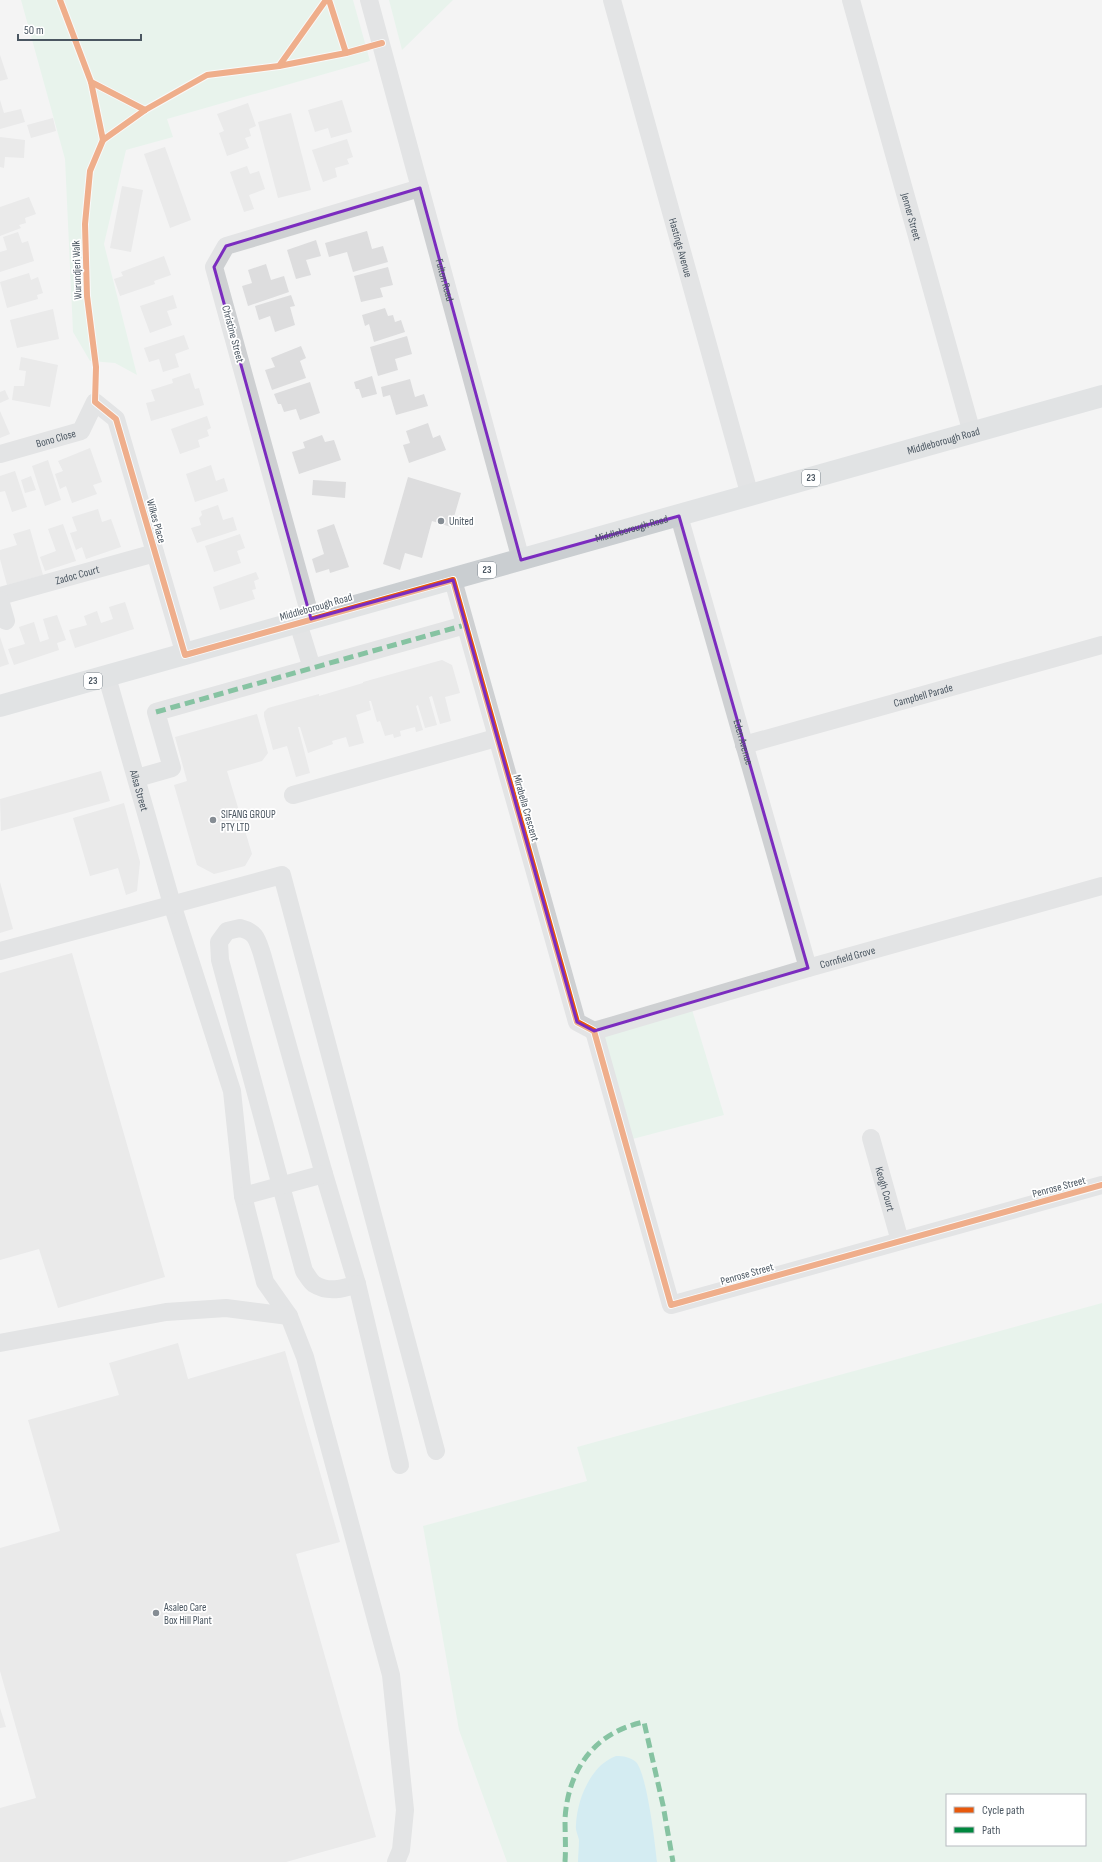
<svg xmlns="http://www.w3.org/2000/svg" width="1102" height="1862" font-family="'Sofia Sans Condensed',sans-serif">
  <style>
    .green { fill: #d9f2e3; fill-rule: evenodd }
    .water { fill: #aee2f0 }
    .building { fill: #ddddde }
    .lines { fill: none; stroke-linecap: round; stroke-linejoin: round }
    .minor { stroke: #ced0d2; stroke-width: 18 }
    .major { stroke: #caced1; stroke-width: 22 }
    .quiet { stroke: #00873e; stroke-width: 5; stroke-dasharray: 10 5; stroke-linecap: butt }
    .cycleway-casing { stroke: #fff; stroke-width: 8 }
    .cycleway { stroke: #e8590c; stroke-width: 6 }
    .marked { fill: none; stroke: #7b2cbf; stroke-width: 3; stroke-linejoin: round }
    .poi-dot { fill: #868d94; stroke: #fff; stroke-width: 1.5 }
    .labels { text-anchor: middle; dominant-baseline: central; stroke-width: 3.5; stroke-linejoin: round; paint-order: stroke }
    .shield { fill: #fff; stroke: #808990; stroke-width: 1 }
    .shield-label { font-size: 10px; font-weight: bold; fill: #4a5661 }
    .street-label { font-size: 11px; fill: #4a5661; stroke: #fff }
    .poi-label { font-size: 11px; fill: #4a5661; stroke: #fff; text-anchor: start }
  </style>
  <rect width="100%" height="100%" fill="#f4f4f4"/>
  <g class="green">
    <polygon points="21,0 353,0 370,61 167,119 173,137 126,150 104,244 137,375 115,363 90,361 73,332 65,159"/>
    <polygon points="389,0 453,0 402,50"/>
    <polygon points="690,1003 724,1115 625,1141 594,1031"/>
    <path d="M1102,1303V1862H507L459,1730L423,1526L587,1481L577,1447ZM947,1795H1085V1845H947Z"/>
  </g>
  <path class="water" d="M616,1756C624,1756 630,1757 636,1762C647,1774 655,1843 657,1862H578C578,1855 579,1847 579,1840C578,1835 575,1830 576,1825C577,1799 591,1765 616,1756Z"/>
  <g class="building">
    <polygon points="0,55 8,79 0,81"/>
    <polygon points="0,100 4,113 21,109 25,122 0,129"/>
    <polygon points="342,100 352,132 331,138 328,128 315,132 308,110"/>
    <polygon points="248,103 256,126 249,129 251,136 245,138 249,148 227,156 219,133 224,131 217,114"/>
    <polygon points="291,113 311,190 278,198 258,122"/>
    <polygon points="53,118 56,131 31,138 27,125"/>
    <polygon points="0,137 25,140 24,158 5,157 4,168 0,167"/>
    <polygon points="347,139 353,157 347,159 349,164 335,168 337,177 323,182 312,150"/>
    <polygon points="165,147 191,220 170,228 144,154"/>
    <polygon points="247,166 250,174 259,171 265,189 249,195 254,209 244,212 230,172"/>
    <polygon points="122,186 143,190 131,252 110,248"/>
    <polygon points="29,197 36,214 25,218 26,223 19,225 21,228 0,236 0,207"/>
    <polygon points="367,231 372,249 383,246 388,262 353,272 347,252 329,257 325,243"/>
    <polygon points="18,232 22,243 28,241 34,261 0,272 0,252 7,250 3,237"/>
    <polygon points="316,240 321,256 306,260 311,275 296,279 287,250"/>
    <polygon points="164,256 171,275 154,281 155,284 120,296 114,279 123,276 121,272"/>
    <polygon points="266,264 271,280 284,276 289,292 248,306 242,286 252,283 248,270"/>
    <polygon points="388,267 393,285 380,288 383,297 361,302 354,276"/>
    <polygon points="29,273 31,280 38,277 43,293 37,295 38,299 7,308 0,282"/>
    <polygon points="173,295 177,308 167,311 172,325 150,333 140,306"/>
    <polygon points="291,295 295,306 290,307 295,325 275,332 270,316 259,320 255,306"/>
    <polygon points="385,308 388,316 393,315 395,322 401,320 405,332 374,342 369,324 365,326 362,315"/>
    <polygon points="53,309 59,339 17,348 10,320"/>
    <polygon points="184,335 189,349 175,354 179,367 163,372 159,359 149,362 144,348"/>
    <polygon points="407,336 412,354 395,359 398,370 378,376 370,347"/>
    <polygon points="301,346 306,358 300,361 306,378 272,390 265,370 275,367 271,358"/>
    <polygon points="21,357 58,365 50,407 12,400 14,386 24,386 26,371 19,370"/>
    <polygon points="190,373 195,389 199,388 204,405 151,421 146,403 155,401 151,390 173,383 172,379"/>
    <polygon points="372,376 377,394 362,398 359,389 356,389 354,382"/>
    <polygon points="410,379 415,397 424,394 428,406 396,415 390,395 383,397 381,387"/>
    <polygon points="310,382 320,413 300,420 296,409 284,412 281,404 278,404 274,394"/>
    <polygon points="5,390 9,399 0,403 0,392"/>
    <polygon points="0,411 10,434 0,438"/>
    <polygon points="207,416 211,428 207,430 209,436 198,440 200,447 180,454 171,429"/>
    <polygon points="428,423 433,438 440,435 446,450 409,463 403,445 410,443 406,431"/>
    <polygon points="322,435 325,442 334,440 341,460 299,474 292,452 305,448 303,442"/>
    <polygon points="90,448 102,482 93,485 97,494 72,503 66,486 60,489 55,474 63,471 58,461"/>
    <polygon points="48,460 61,500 45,506 32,466"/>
    <polygon points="211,465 216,481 224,478 228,491 195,502 186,474"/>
    <polygon points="15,471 27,507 12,512 5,491 0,492 0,476"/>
    <polygon points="31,476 36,490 25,493 21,480"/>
    <polygon points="408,477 461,493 451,527 432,521 422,558 405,553 400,570 383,564"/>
    <polygon points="313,480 346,482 345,498 312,495"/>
    <polygon points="218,505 223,520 233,517 237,530 197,543 191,528 201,525 199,518 202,515 201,511"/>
    <polygon points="98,509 102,522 111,519 121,547 86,559 82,547 76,550 70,533 77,531 72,517"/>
    <polygon points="63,524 76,561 45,571 40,557 56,551 48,529"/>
    <polygon points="334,524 349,567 330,573 329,569 316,573 312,559 324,554 317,530"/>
    <polygon points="30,529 43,575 7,585 0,559 0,550 17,545 13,534"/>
    <polygon points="240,534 245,548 237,551 241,563 214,572 205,546"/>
    <polygon points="256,572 259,579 254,581 256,589 252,590 255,599 220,610 213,587"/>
    <polygon points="125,602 134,629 75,648 69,630 87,625 84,616 97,611 101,623 113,619 109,607"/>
    <polygon points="57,615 66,640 57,643 59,650 14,665 8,649 25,644 19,627 34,622 40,642 49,639 43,619"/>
    <polygon points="0,637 9,664 0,667"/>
    <polygon points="442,660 452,665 460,693 445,697 451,721 440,724 432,696 429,697 437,725 425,728 418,705 416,706 423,730 416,732 415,727 400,731 401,736 394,738 393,734 385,736 380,721 377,722 371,701 369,701 371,710 356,715 364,743 349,747 346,737 332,741 333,744 308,753 300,727 298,727 310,773 296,777 287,746 273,750 264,716 264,712 268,708 319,694 319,696 363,683 363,682"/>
    <polygon points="257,714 268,753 262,761 227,771 252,854 245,866 214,874 197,865 174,785 187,781 175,737"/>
    <polygon points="101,771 110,801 1,831 0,799"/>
    <polygon points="124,803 140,862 137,891 126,895 118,868 90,876 73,818"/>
    <polygon points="0,882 13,929 0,933"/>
    <polygon points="72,953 165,1277 58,1308 39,1249 0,1260 0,973"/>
    <polygon points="178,1343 188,1379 285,1351 340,1542 296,1554 376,1837 286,1862 0,1862 0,1808 36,1798 0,1671 0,1548 60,1531 28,1420 119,1395 109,1363"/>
    <polygon points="0,1708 6,1727 0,1728"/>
  </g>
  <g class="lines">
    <g class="minor">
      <path id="s1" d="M369,0L521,560"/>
      <path id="s2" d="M612,0L750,496"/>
      <path id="s3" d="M851,0L972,433"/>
      <path id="s4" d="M0,454L81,431L95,402L116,419L185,655"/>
      <path id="s5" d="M679,516L808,968"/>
      <polyline points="453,580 577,1022 594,1031"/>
      <path id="s6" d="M0,596L155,553"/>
      <polyline points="0,600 6,621"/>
      <polyline points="311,619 214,267 226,246 420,188"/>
      <polyline points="298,623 312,668"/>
      <path id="s7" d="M107,677L172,904L232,1091L243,1196L265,1282L289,1316L305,1357L391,1675L405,1810L401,1850L396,1862"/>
      <path id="s8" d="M744,745L1102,645"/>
      <polyline points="137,778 172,768 156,712 465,625"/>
      <polyline points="293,795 496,738"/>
      <path d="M240,928C256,932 257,939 262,954L324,1174L357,1284C343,1289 328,1293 314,1284C310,1281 307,1275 304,1271L220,960L219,942L227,931Z"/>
      <polyline points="0,951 282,875 436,1451"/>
      <polyline points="594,1031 671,1305 1102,1185"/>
      <path id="s9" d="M594,1031L808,968L1102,886"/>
      <path id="s10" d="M871,1138L900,1241"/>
      <polyline points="243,1196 324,1174"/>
      <polyline points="357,1284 400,1465"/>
      <polyline points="0,1343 166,1312 226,1308 289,1316"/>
    </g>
    <path class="major" id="s11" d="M0,706L1102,396"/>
    <g class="quiet">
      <polyline points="156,712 465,625"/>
      <path d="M565,1862C566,1848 565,1833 565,1819C568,1769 595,1732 644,1722L663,1805L673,1862"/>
    </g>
    <defs>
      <g id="cycleway">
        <polyline points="60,0 91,82 103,140 90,171 85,224 87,296 96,367 95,402 116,419 185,655 453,580 577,1022 594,1031 671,1305 1102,1185"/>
        <polyline points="329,0 346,53"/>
        <polyline points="279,66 346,53 382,43"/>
        <polyline points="91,82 145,110"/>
        <polyline points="103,140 145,110 207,75 279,66 326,0"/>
      </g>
    </defs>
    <use href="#cycleway" class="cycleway-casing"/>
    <use href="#cycleway" class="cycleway"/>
  </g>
  <path d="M0 0H1102V1862H0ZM420,188L521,560L679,516L808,968L594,1031L577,1022L453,580L311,619L214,267L226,246Z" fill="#f4f4f4" fill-opacity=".55" fill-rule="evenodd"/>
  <path class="marked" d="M420,188L521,560L679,516L808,968L594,1031L577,1022L453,580L311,619L214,267L226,246Z"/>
  <g class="poi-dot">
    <circle cx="441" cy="521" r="4"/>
    <circle cx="213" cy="820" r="4"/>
    <circle cx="156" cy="1613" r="4"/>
  </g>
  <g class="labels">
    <g class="shield">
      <rect x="802" y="470" width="18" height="16" rx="3"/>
      <rect x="478" y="562" width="18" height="16" rx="3"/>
      <rect x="84" y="673" width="18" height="16" rx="3"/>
    </g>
    <g class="shield-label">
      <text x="811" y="478">23</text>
      <text x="487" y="570">23</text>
      <text x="93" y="681">23</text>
    </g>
    <g class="street-label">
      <text stroke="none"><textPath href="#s3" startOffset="225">Jenner Street</textPath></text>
      <text stroke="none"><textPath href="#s2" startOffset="257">Hastings Avenue</textPath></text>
      <text transform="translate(77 270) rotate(-92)">Wurundjeri Walk</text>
      <text stroke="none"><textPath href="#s1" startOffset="290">Fulton Road</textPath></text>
      <text transform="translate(233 334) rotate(75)">Christine Street</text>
      <text stroke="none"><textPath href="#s4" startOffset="58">Bono Close</textPath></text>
      <text stroke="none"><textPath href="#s11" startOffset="980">Middleborough Road</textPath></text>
      <text transform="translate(156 521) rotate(74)">Wilkes Place</text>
      <text stroke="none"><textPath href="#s11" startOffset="656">Middleborough Road</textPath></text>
      <text stroke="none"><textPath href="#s6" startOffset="80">Zadoc Court</textPath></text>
      <text transform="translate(316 607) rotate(-16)">Middleborough Road</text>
      <text stroke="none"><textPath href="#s8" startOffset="186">Campbell Parade</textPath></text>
      <text stroke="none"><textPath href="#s5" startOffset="235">Eden Avenue</textPath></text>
      <text stroke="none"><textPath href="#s7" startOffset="118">Ailsa Street</textPath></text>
      <text transform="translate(526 808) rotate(74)">Mirabella Crescent</text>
      <text stroke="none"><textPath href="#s9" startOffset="264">Cornfield Grove</textPath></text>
      <text transform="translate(1059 1187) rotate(-15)">Penrose Street</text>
      <text stroke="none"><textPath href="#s10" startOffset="53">Keogh Court</textPath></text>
      <text transform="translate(747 1274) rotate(-16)">Penrose Street</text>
    </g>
    <g class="poi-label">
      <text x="449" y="521">United</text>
      <text x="221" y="814">SIFANG GROUP<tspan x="221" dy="13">PTY LTD</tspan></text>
      <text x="164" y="1607">Asaleo Care<tspan x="164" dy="13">Box Hill Plant</tspan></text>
    </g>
  </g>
  <rect x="946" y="1794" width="140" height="52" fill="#ffffff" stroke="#b7bbc0"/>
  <rect x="954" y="1807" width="20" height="6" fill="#e8590c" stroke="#b7bbc0"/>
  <text x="982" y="1814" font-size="12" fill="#4a5661">Cycle path</text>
  <rect x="954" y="1827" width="20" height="6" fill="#00873e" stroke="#b7bbc0"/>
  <text x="982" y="1834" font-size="12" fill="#4a5661">Path</text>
  <path d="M18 34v6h123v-6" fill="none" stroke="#4a5661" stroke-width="2"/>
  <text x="24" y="34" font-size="12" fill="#4a5661" stroke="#ffffff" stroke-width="3" paint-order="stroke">50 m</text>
</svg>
